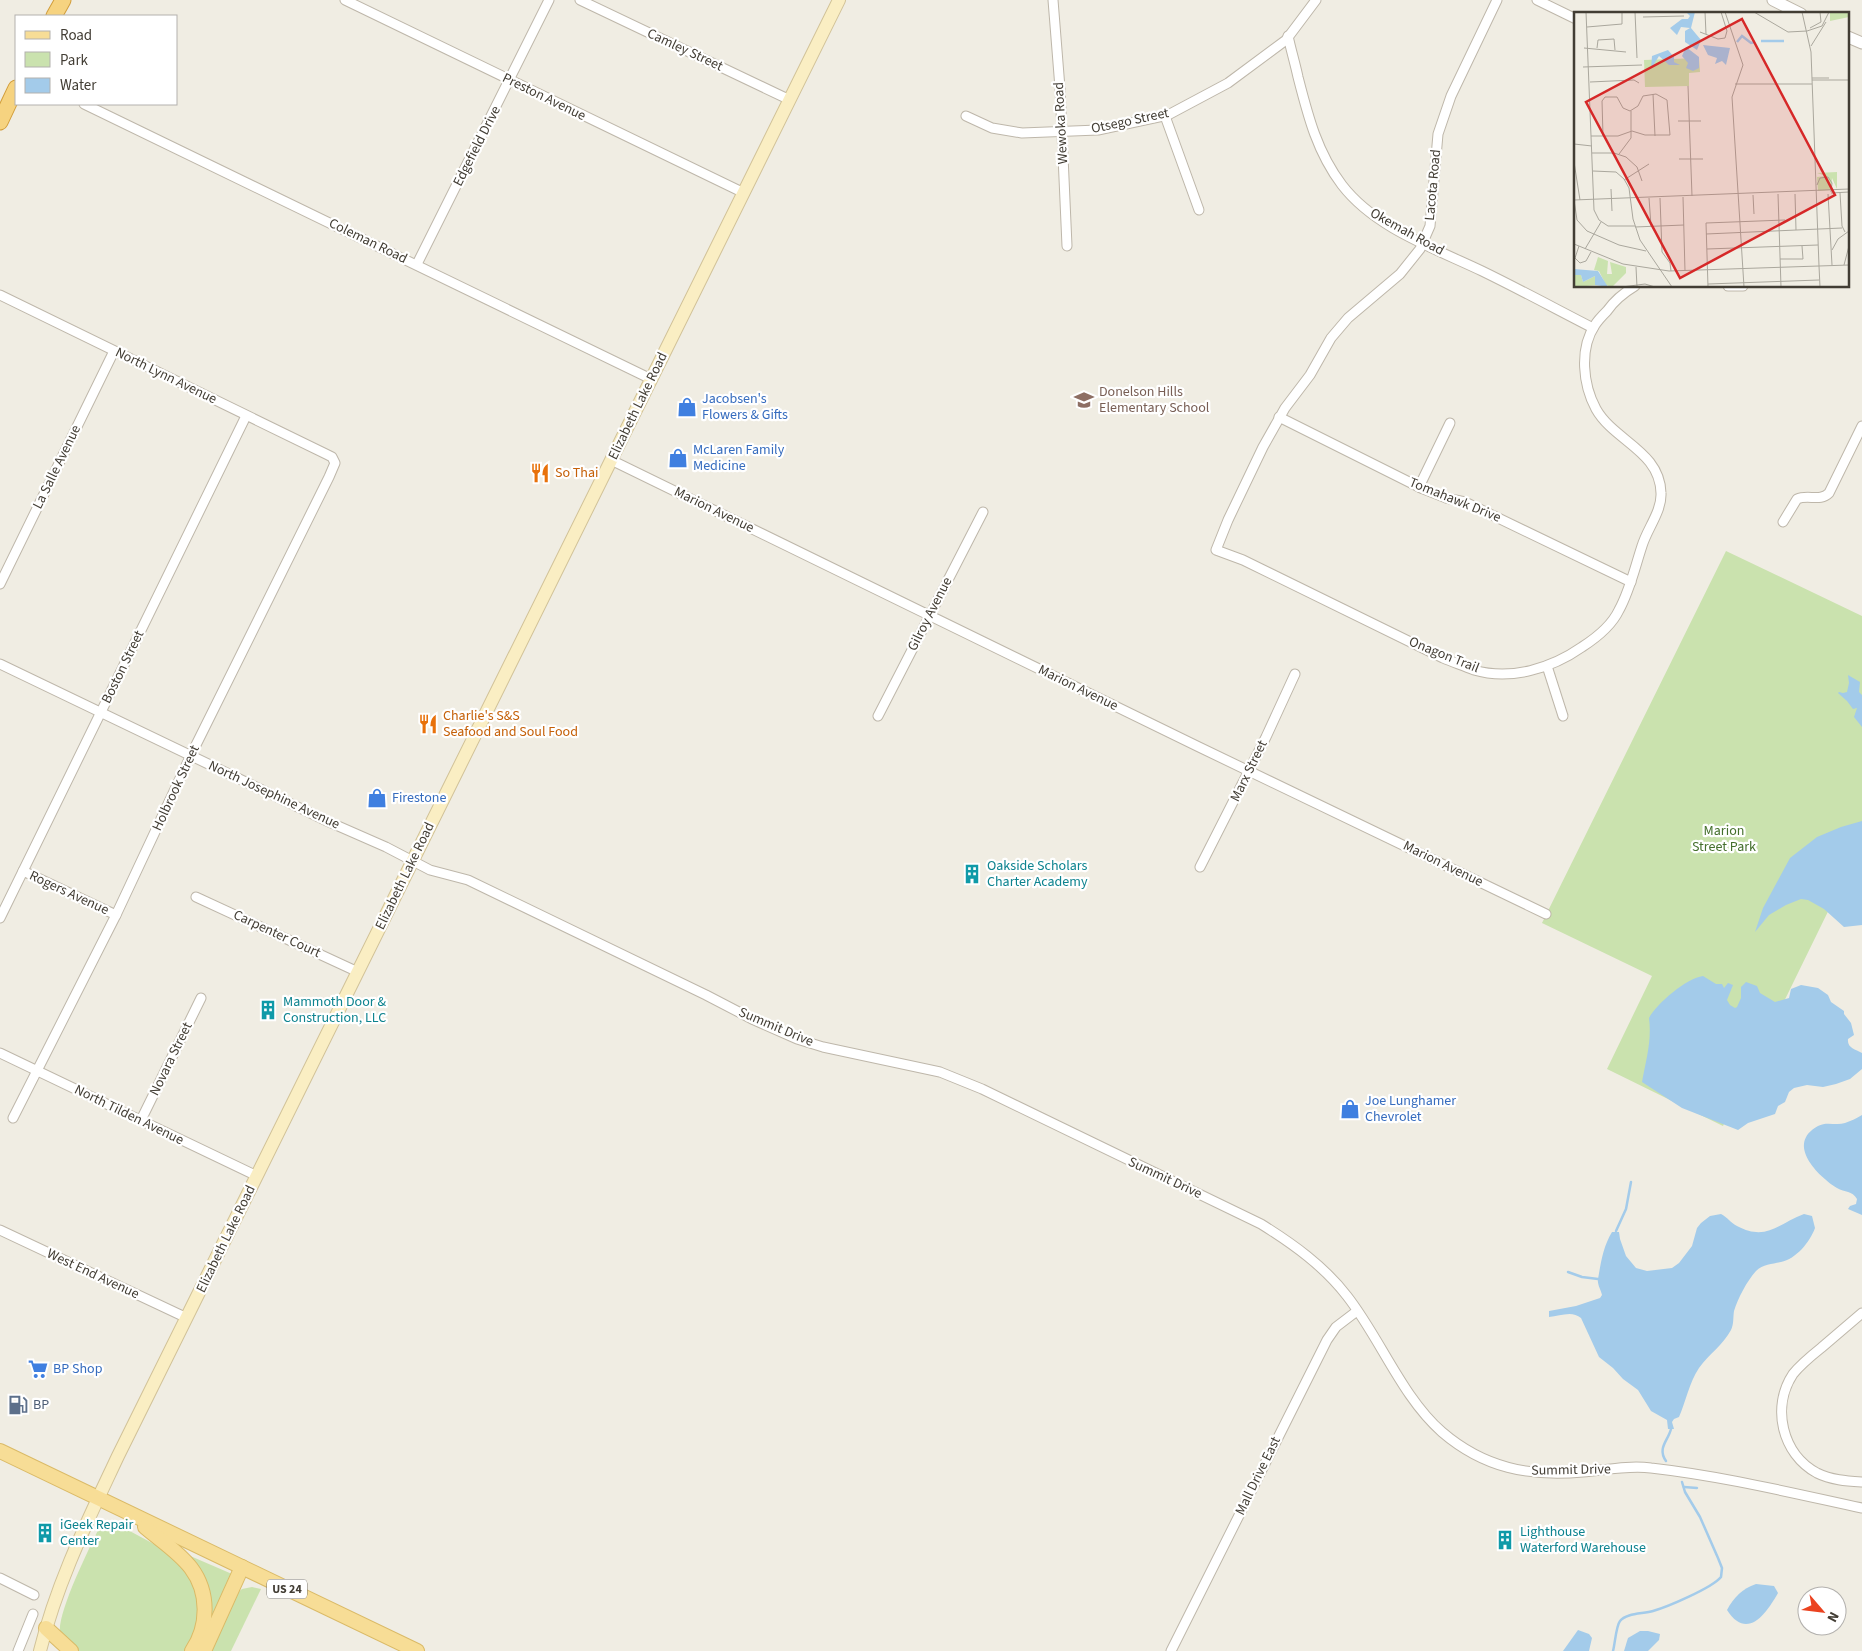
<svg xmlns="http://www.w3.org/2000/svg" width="1862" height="1651" font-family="'Source Sans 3',sans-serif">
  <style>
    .green { fill: #cae2ae }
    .water { fill: #a3cbea }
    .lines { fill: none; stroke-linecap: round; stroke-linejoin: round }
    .stream { stroke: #a3cbea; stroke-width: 2.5 }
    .minor-casing { stroke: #beb7aa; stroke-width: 11 }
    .tertiary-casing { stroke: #beb7aa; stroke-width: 13 }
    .secondary-casing { stroke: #d1c298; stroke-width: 14 }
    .primary-casing { stroke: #daba67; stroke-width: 16 }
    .trunk-casing { stroke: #d29e3c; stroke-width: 17 }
    .minor { stroke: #fff; stroke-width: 9 }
    .tertiary { stroke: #fff; stroke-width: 11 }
    .secondary { stroke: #faeec3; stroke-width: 12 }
    .primary { stroke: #f7dd96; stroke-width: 14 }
    .trunk { stroke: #f6d380; stroke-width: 15 }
    .labels { text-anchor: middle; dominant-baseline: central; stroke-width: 4.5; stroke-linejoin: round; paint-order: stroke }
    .shield { fill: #fff; stroke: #7b7771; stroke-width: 1 }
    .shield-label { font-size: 12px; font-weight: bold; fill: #423d34 }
    .street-label { font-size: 14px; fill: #423d34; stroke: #fff }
    .education-label { font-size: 14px; fill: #785e54; stroke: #fff; text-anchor: start }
    .shop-label { font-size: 14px; fill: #366cbe; stroke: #fff; text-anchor: start }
    .food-label { font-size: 14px; fill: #c56008; stroke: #fff; text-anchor: start }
    .park-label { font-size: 14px; fill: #446f2c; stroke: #fff }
    .culture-label { font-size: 14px; fill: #0d838f; stroke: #fff; text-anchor: start }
    .service-label { font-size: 14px; fill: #4e5e75; stroke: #fff; text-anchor: start }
    .inset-river { fill: none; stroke: #a3cbea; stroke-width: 2.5 }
    .inset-road { fill: none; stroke: #aaa79d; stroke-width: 1 }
    .view { fill: #d62828; fill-opacity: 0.15; stroke: #d62828; stroke-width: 2.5 }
    .inset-edge { fill: none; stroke: #423d34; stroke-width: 2.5 }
  </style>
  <rect width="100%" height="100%" fill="#f0ede3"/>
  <g class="green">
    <polygon points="1726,551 1862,616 1862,842 1723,1126 1607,1069 1652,976 1542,923"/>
    <path d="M104,1521L112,1524L113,1522L178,1557L198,1588L200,1621L186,1651H78L60,1633C57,1613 89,1549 99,1528L101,1529Z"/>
    <polygon points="188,1555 232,1574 205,1635"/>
    <polygon points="252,1587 261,1589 231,1651 208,1651 236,1594 242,1589"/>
  </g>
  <g class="water">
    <polygon points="1848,675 1860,682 1859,692 1862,695 1862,727 1854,717 1857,708 1853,709 1847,701 1838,693 1839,692 1843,693 1847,692 1849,683"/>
    <polygon points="1862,821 1862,925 1844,927 1824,909 1808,900 1801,899 1786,905 1769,915 1755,932 1763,908 1790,858 1817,837 1841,827"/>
    <path d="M1703,976L1716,984H1722L1724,988L1728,983L1733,985L1727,1000L1730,1005L1735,1008L1737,1007L1741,998V987L1746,982L1757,986L1760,993L1775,1002L1789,998L1791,989L1801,985L1818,988L1828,995L1831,1002L1844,1011V1014L1851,1023L1854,1035L1848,1039C1847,1048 1855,1049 1862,1053V1069L1850,1079L1836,1084L1823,1087L1807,1085L1794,1088L1789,1092L1785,1102L1778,1106L1775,1114L1748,1123L1738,1130L1682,1108L1642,1082C1646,1060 1652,1040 1649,1018C1657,1003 1687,978 1703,976Z"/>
    <path d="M1862,1115V1215L1848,1209L1850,1206L1856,1204L1857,1199C1852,1190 1845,1193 1837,1188C1818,1176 1785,1144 1818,1126C1827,1121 1836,1126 1845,1123C1851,1121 1857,1118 1862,1115Z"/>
    <path d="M1721,1214C1727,1217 1731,1223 1737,1226C1767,1242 1779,1223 1804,1214L1812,1216L1815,1228C1810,1242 1796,1259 1781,1262C1773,1264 1763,1264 1756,1271C1747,1281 1738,1298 1734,1311C1733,1317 1734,1324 1731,1330C1723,1345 1709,1354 1699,1368C1689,1383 1686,1401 1679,1417L1674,1419L1672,1422L1674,1429H1668L1667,1420L1651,1411L1638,1390L1623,1379L1613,1368L1599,1357L1581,1318C1572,1310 1560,1316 1549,1317V1311L1576,1306L1600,1298L1602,1295C1601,1290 1597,1284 1598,1279C1601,1262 1603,1247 1612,1232H1619L1620,1239L1626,1256L1636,1268L1647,1271L1672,1268L1679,1263L1692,1246L1697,1228L1701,1223L1710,1216Z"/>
    <path d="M1756,1584L1774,1586L1778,1593C1766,1614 1747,1641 1727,1610C1734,1597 1742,1589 1756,1584Z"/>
    <polygon points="1578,1630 1589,1634 1592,1638 1589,1651 1563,1651"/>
    <polygon points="1640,1631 1648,1631 1660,1634 1659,1640 1648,1651 1624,1651 1628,1638"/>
  </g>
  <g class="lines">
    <g class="stream">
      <polyline points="1616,1231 1626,1209 1631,1182"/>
      <polyline points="1568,1272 1582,1277 1598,1279"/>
      <path d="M1666,1461C1657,1448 1668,1441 1671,1429"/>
      <polyline points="1684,1487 1697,1488"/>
      <path d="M1613,1651C1615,1644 1616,1626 1620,1621C1626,1613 1643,1614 1653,1611C1667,1607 1712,1588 1721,1577L1722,1568L1718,1558L1700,1517L1685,1492L1682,1482"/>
    </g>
    <defs>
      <g id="minor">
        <polyline points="345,0 744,193"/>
        <polyline points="580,0 790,100"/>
        <polyline points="1053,0 1060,88 1067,246"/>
        <path d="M1497,0L1451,96L1438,134L1430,226L1420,249L1400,274L1348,318L1331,338L1310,375L1285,408L1263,447L1228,520L1216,550L1243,560L1443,658C1453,662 1464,666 1474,670C1511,681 1552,668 1582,647C1596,638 1612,625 1619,610C1630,590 1635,567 1642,546C1647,529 1662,511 1661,493C1660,451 1614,441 1596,409C1583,385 1579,349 1595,325C1598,320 1603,315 1607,311C1614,301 1625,292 1635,286"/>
        <polyline points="1537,0 1576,19"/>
        <path d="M1288,36C1291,50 1295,63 1298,77C1308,116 1317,152 1342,185C1375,228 1434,248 1482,271C1519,289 1556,309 1593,328"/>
        <polyline points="84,104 651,379"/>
        <polyline points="966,116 992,128 1022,133 1098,130 1168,115 1228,83 1286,40 1316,0"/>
        <polyline points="1165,116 1199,210"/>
        <polyline points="417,264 549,0"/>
        <polyline points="1728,286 1743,286"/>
        <polyline points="0,295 326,454 332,457 335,463 329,477 191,755 116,915 13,1118"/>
        <polyline points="1279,417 1423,489 1446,498 1465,502 1631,582"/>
        <polyline points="611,460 1199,747 1546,914"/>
        <polyline points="1419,487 1450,423"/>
        <path d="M1783,522L1797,499C1808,494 1820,502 1829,493L1862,426"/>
        <polyline points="0,584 114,351"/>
        <path d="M0,664L329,822L386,847L430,870L468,880L706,995L754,1020L797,1039L823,1047L940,1072L982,1089L1261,1224C1293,1244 1324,1266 1347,1296C1380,1338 1402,1397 1442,1432C1484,1468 1529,1477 1583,1472C1605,1470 1629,1465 1651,1468C1722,1476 1792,1493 1862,1508"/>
        <polyline points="1547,666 1563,716"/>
        <polyline points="878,716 983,512"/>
        <polyline points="1200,867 1266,737 1295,674"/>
        <polyline points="23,871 116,915"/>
        <polyline points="196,897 358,972"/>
        <polyline points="0,918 246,416"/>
        <polyline points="0,1053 257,1176"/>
        <polyline points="141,1120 201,998"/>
        <polyline points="0,1230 187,1318"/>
        <path d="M1862,1313C1848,1325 1835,1336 1821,1348C1811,1356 1801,1364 1793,1374C1771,1407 1782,1454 1817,1473C1831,1480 1847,1481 1862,1482"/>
        <polyline points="0,1578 34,1595"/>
        <polyline points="18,1651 33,1614"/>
        <polyline points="1171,1651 1327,1340 1336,1327 1357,1311"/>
      </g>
      <g id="tertiary">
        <polyline points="1773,0 1801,14"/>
        <polyline points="1848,37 1862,43"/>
      </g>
      <path id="secondary" d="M40,1651C57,1582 88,1520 118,1456L839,0"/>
      <g id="primary">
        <polyline points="0,1451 417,1651"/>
        <path d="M145,1527C160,1540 179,1552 191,1568C209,1592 209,1626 192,1651"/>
        <polyline points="46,1628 71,1651"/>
        <polyline points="204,1651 242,1567"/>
      </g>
      <g id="trunk">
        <polyline points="54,16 63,0"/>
        <polyline points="0,122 16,88"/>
      </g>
    </defs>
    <use href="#minor" class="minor-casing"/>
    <use href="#tertiary" class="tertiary-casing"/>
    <use href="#secondary" class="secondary-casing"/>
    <use href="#primary" class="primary-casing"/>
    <use href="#trunk" class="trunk-casing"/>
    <use href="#minor" class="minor"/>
    <use href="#tertiary" class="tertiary"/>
    <use href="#secondary" class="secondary"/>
    <use href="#primary" class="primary"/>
    <use href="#trunk" class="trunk"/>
  </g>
  <defs>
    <symbol id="school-bare" viewBox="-9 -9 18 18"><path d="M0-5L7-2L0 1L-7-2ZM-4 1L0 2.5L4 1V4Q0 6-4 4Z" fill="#8d6e63" stroke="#fff" stroke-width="2.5" paint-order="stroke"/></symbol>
    <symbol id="shop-bare" viewBox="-9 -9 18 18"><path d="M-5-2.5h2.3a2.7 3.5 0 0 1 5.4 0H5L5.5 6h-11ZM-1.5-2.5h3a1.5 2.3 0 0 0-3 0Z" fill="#3f7fe0" stroke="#fff" stroke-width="2.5" paint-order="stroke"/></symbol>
    <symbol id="restaurant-bare" viewBox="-9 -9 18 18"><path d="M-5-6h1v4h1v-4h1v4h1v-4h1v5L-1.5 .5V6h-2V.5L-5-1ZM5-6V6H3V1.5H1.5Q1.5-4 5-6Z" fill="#e8710a" stroke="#fff" stroke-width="2.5" paint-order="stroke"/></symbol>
    <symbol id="building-bare" viewBox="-9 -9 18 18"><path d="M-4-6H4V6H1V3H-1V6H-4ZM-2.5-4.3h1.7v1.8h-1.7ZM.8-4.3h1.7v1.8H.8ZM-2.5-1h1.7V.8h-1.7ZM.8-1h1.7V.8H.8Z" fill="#0f9aa8" stroke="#fff" stroke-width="2.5" paint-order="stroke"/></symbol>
    <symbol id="supermarket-bare" viewBox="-9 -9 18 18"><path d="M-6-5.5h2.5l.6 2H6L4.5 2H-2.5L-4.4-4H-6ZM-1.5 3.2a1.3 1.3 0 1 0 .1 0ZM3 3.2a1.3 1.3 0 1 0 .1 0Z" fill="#3f7fe0" stroke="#fff" stroke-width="2.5" paint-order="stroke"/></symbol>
    <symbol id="fuel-bare" viewBox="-9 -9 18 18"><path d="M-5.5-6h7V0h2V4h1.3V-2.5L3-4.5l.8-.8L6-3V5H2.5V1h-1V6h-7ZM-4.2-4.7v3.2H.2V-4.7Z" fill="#5c6f8a" stroke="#fff" stroke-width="2.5" paint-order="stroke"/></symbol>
  </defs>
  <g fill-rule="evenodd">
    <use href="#school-bare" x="1070" y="386" width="28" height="28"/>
    <use href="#shop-bare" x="673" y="393" width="28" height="28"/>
    <use href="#shop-bare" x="664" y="444" width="28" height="28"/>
    <use href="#restaurant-bare" x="526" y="459" width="28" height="28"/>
    <use href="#restaurant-bare" x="414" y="710" width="28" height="28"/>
    <use href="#shop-bare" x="363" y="784" width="28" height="28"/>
    <use href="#building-bare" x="958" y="860" width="28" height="28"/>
    <use href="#building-bare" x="254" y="996" width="28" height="28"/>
    <use href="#shop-bare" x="1336" y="1095" width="28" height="28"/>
    <use href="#supermarket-bare" x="24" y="1355" width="28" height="28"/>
    <use href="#fuel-bare" x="4" y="1391" width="28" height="28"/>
    <use href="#building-bare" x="31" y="1519" width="28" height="28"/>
    <use href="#building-bare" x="1491" y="1526" width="28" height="28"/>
  </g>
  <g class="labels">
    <rect class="shield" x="267" y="1579.5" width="40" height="19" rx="4"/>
    <g class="shield-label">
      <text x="287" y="1589">US 24</text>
    </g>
    <g class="street-label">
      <text transform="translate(685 50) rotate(25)">Camley Street</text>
      <text transform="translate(544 97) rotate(26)">Preston Avenue</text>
      <text transform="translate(1130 121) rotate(-12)">Otsego Street</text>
      <text transform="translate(1061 123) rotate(-93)">Wewoka Road</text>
      <text transform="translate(477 146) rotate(-63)">Edgefield Drive</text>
      <text transform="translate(1433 185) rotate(-85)">Lacota Road</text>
      <text transform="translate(1407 232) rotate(29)">Okemah Road</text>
      <text transform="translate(368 241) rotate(26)">Coleman Road</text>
      <text transform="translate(166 376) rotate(26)">North Lynn Avenue</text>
      <text transform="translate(638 406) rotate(-64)">Elizabeth Lake Road</text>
      <text transform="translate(57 467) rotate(-64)">La Salle Avenue</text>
      <text transform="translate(1455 500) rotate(22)">Tomahawk Drive</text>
      <text transform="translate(714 510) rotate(26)">Marion Avenue</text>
      <text transform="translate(930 614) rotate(-63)">Gilroy Avenue</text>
      <text transform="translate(1444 655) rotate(22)">Onagon Trail</text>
      <text transform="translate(123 667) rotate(-64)">Boston Street</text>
      <text transform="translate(1078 688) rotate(26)">Marion Avenue</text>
      <text transform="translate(1249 771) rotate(-64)">Marx Street</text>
      <text transform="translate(176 788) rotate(-65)">Holbrook Street</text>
      <text transform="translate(274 795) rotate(25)">North Josephine Avenue</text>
      <text transform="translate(1443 864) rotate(26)">Marion Avenue</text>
      <text transform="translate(405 876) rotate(-64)">Elizabeth Lake Road</text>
      <text transform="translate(69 893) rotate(25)">Rogers Avenue</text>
      <text transform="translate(277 934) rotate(25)">Carpenter Court</text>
      <text transform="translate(776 1027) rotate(23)">Summit Drive</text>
      <text transform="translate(171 1059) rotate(-64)">Novara Street</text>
      <text transform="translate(129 1115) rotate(26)">North Tilden Avenue</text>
      <text transform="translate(1165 1178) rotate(25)">Summit Drive</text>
      <text transform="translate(226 1239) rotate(-64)">Elizabeth Lake Road</text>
      <text transform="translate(93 1274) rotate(25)">West End Avenue</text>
      <text transform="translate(1571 1470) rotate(-1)">Summit Drive</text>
      <text transform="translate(1258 1476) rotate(-64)">Mall Drive East</text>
    </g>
    <g class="education-label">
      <text x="1099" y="392">Donelson Hills<tspan x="1099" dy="16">Elementary School</tspan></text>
    </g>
    <g class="shop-label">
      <text x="702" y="399">Jacobsen's<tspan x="702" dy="16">Flowers &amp; Gifts</tspan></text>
      <text x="693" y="450">McLaren Family<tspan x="693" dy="16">Medicine</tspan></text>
      <text x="392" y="798">Firestone</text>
      <text x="1365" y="1101">Joe Lunghamer<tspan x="1365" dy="16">Chevrolet</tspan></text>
      <text x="53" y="1369">BP Shop</text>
    </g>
    <g class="food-label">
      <text x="555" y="473">So Thai</text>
      <text x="443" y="716">Charlie's S&amp;S<tspan x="443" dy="16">Seafood and Soul Food</tspan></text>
    </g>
    <g class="park-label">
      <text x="1724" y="831">Marion<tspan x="1724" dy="16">Street Park</tspan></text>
    </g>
    <g class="culture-label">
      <text x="987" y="866">Oakside Scholars<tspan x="987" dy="16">Charter Academy</tspan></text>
      <text x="283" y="1002">Mammoth Door &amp;<tspan x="283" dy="16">Construction, LLC</tspan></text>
      <text x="60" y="1525">iGeek Repair<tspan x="60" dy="16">Center</tspan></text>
      <text x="1520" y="1532">Lighthouse<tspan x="1520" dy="16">Waterford Warehouse</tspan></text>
    </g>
    <g class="service-label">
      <text x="33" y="1405">BP</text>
    </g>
  </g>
  <g transform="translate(1574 12)">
    <rect width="275" height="275" fill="#f0ede3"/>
    <path d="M256,0H275V5L256,9ZM125,46L126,60L115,61V74L71,75L70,48ZM263,160V177L258,166L257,178L244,179L243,165L252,164L243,161ZM24,245L34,249L33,262H38L36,250L52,255V261L38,275L32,273L25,259L20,258ZM0,263H7L9,270L21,264L22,271L25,273L0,275Z" fill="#cae2ae"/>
    <path d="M112,0H121L117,16L127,28L123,38L111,30V19L116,16L107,15L103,23L96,16L108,7H114L116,4ZM129,33L156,36L152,53L148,49L141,52L143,46L134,43ZM112,35L125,45V56L119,59L112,56L114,51L108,44ZM94,38L100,45V50L106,53H95L85,44L77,57L78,44ZM0,257L24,259L34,275L21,273V264L9,270L7,263H0Z" fill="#a3cbea"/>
    <path class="inset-river" d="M187,29H210M163,30L168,24L177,31L181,30"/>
    <path class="inset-road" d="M12,0L20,198L25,208L34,214H61M61,0L63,46M131,0L132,22M151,0L169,53L158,85L170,275M180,0L214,20L233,19M228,0L237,40L245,254M69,5L110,4M13,15L48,12V0M236,16L247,10L246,0M233,19L248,14L255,0M126,20L144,27L151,26L153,19L147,0M237,34L252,10M10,36L52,40M23,36L24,28L40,27L41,38M9,55L68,53M238,66H255M238,68H275M16,70L60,68L65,71M161,72H238M114,74L118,184M79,82L81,124M0,91V125M104,109H127M17,124H44L58,119L71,123H96L93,88L82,82L69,84L64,94L56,99L49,96L43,85H31L28,89L29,124M0,132L18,134M18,141H40L52,145L63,155L68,169M45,142L57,126V99M105,147H129M0,150L6,188M19,159L42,160L50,167L55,176L59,207L66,228L98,275M50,168L75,152M243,173L246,166L254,165L258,171L257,180M37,177L38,199M257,181L275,180M266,181L268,214L271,220M204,182L207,275M221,182L222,218M254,182L258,253M179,183L180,202M109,185L111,259M75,186L77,214M86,186L88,240L96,251L97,259M0,188L3,208L13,219L45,233L72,239M0,188L275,177M61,215L110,213M132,222L268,216M0,232L49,252L95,259L275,253M5,234L1,246L6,251L12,249L17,240M11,237L27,210M133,237L244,233M258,238L264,227L275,219M206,247H229L228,234M270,253L275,234M245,254L246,275M62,255L63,275M134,272L245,268M48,275L71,272L81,275M134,275L132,211L211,208"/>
    <path class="view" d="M168,7L261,183L106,266L12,90Z"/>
    <rect width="275" height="275" class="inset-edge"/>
  </g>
  <rect x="15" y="15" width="162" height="90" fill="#ffffff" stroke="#b3b1ae"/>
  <rect x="25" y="31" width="25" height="8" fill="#f7dd96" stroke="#b3b1ae"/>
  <text x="60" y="40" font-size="15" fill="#423d34">Road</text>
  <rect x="25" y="52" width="25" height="15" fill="#cae2ae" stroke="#b3b1ae"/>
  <text x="60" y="65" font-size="15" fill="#423d34">Park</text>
  <rect x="25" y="78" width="25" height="15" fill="#a3cbea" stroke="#b3b1ae"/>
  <text x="60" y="90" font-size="15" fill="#423d34">Water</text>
  <g transform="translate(1822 1611) rotate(118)"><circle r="24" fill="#ffffff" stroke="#b3b1ae"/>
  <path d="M0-4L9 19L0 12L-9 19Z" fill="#eb4320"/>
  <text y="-8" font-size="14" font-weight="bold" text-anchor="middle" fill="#423d34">N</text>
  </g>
</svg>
